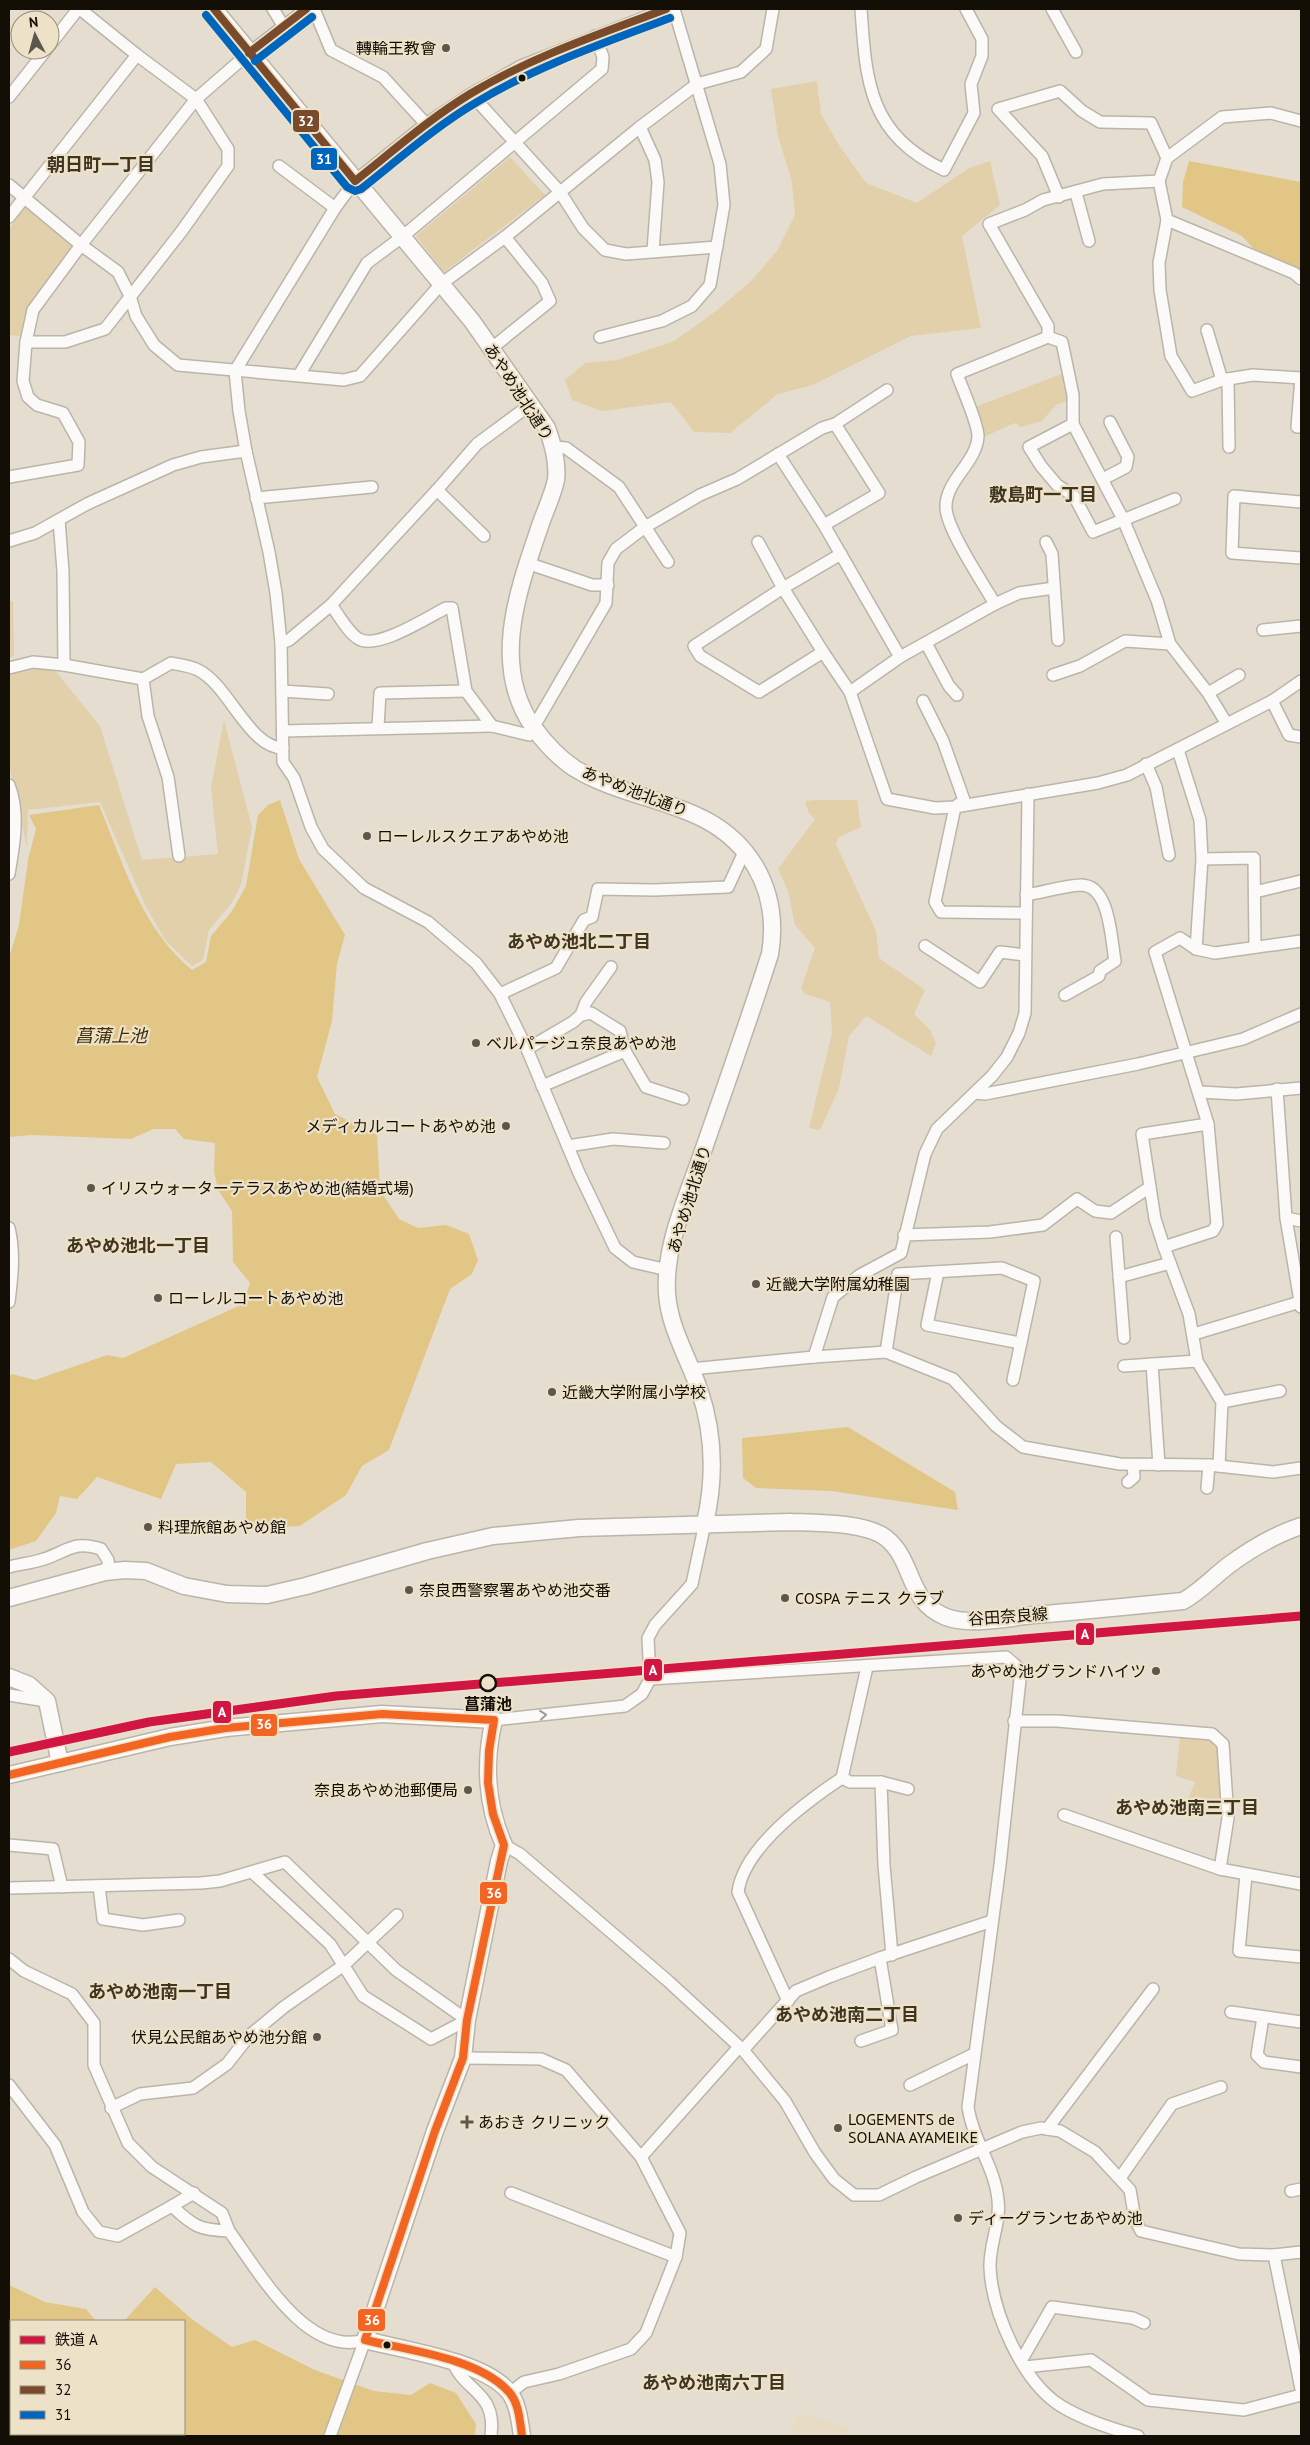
<svg xmlns="http://www.w3.org/2000/svg" width="1310" height="2445" font-family="'PT Sans','Noto Sans JP',sans-serif">
  <style>
    .built { fill: #e7dbc3 }
    .green { fill: #e1d0aa }
    .water { fill: #e2c686 }
    .lines { fill: none; stroke-linecap: round; stroke-linejoin: round }
    .street-casing { stroke: #bab5aa; stroke-width: 14 }
    .secondary-casing { stroke: #bab5aa; stroke-width: 19 }
    .street { stroke: #fbfaf8; stroke-width: 11 }
    .secondary { stroke: #fbfaf8; stroke-width: 16 }
    .bus-1-casing { stroke: #ede1c8; stroke-width: 11 }
    .bus-2-casing { stroke: #ede1c8; stroke-width: 11 }
    .bus-3-casing { stroke: #ede1c8; stroke-width: 11 }
    .bus-1 { stroke: #f26522; stroke-width: 8 }
    .bus-2 { stroke: #7a4b2a; stroke-width: 8 }
    .bus-3 { stroke: #0065bd; stroke-width: 8 }
    .rail-1-casing { stroke: #ede1c8; stroke-width: 12 }
    .rail-1 { stroke: #d21644; stroke-width: 9 }
    .oneway { stroke: #9e9c98 }
    .poi-dot { fill: #5c574d; stroke: #ede1c8; stroke-width: 2 }
    .bus-dot { fill: #130f07; stroke: #ede1c8; stroke-width: 2 }
    .stop-dot { fill: #ede1c8; stroke: #130f07; stroke-width: 2.5 }
    .labels { text-anchor: middle; dominant-baseline: central; stroke-width: 4.5; stroke-linejoin: round; paint-order: stroke }
    .poi-label { font-size: 16px; fill: #130f07; stroke: #ede1c8; text-anchor: start }
    .street-label { font-size: 16px; fill: #130f07; stroke: #ede1c8 }
    .stop-label { font-size: 16px; font-weight: bold; fill: #130f07; stroke: #ede1c8 }
    .neighbourhood-label { font-size: 18px; font-weight: bold; fill: #3f3521; stroke: #ede1c8 }
    .water-label { font-size: 18px; font-style: italic; fill: #3e2f09; stroke: #ede1c8 }
    .line-badge { stroke: #ede1c8; stroke-width: 2 }
    .badge-label { font-size: 14px; text-anchor: middle; font-weight: bold; fill: #fff }
  </style>
  <rect width="100%" height="100%" fill="#e5ded0"/>
  <polygon class="built" points="799,2413 846,2426 851,2436 795,2436 792,2427"/>
  <g class="green">
    <polygon points="817,81 821,114 839,145 866,183 917,203 969,168 990,161 1000,205 962,236 981,328 911,336 813,385 778,394 730,433 694,432 671,402 602,411 572,400 565,380 585,363 617,360 674,341 716,311 751,281 777,251 795,215 792,182 778,136 771,89"/>
    <polygon points="510,157 545,195 444,272 416,236"/>
    <polygon points="25,206 73,244 28,306 20,336 9,335 9,229"/>
    <polygon points="1064,373 1069,400 1056,405 1042,421 1021,427 1015,423 984,437 975,407"/>
    <polygon points="9,601 13,601 14,656 9,658"/>
    <polygon points="25,668 53,668 100,726 142,860 218,854 211,787 224,720 252,827 241,885 231,904 209,930 203,960 192,966 166,941 146,907 100,802 28,810 27,848 9,764 9,674"/>
    <polygon points="817,800 857,800 861,827 839,837 836,844 876,931 879,958 925,990 914,1014 930,1030 936,1043 931,1056 866,1016 849,1036 839,1088 820,1130 809,1128 832,1033 830,1002 805,994 801,988 815,948 795,925 788,891 778,869 815,819 809,813 805,801"/>
    <polygon points="1180,1737 1212,1741 1218,1747 1221,1808 1188,1799 1195,1782 1176,1776"/>
  </g>
  <g class="water">
    <polygon points="1189,161 1301,182 1301,272 1253,248 1242,236 1182,207 1183,182"/>
    <path d="M280,800L299,859L345,935L337,964L332,1021L317,1077L335,1114L377,1135L380,1190L399,1219L418,1228L446,1225L469,1234L478,1260L472,1274L450,1289L389,1450L362,1466L346,1495L300,1526L263,1528L246,1521V1492L211,1462L176,1464L161,1499L97,1477L77,1499L60,1496L56,1513L36,1541L9,1550V1376L12,1374L35,1380L107,1355L123,1358L243,1304L250,1283L233,1262L232,1211L218,1190L214,1171L215,1143L184,1139L175,1129H153L131,1139L32,1135L9,1137V958L19,925L28,860L36,829L29,815L99,805C123,863 142,929 192,970L206,962L211,936L232,911L246,886L258,815L268,805Z"/>
    <polygon points="848,1427 955,1492 958,1510 831,1491 756,1488 743,1478 742,1438"/>
    <polygon points="9,2285 45,2302 86,2309 95,2320 100,2321 11,2321 11,2434 184,2434 184,2321 124,2321 155,2287 193,2320 232,2347 255,2340 315,2370 374,2391 411,2395 430,2383 456,2393 476,2424 475,2436 9,2436"/>
  </g>
  <g class="lines">
    <defs>
      <g id="street">
        <polyline points="273,9 284,27"/>
        <polyline points="314,9 331,50 383,77 426,124"/>
        <polyline points="666,9 521,66 471,94 426,124 355,181 335,208 235,371 239,411 246,451 269,552 276,593 281,643 283,762 294,778 311,827 323,849 364,888 428,922 476,963 500,994 527,1049 579,1173 615,1248 633,1262 668,1270"/>
        <path d="M861,9C866,83 869,134 944,170L974,113L971,84L982,56V39L966,9"/>
        <polyline points="1052,9 1076,52"/>
        <polyline points="50,45 78,9"/>
        <polyline points="471,94 560,192 583,228 605,250 626,254 717,247"/>
        <polyline points="9,97 46,50"/>
        <polyline points="1301,121 1271,113 1222,117 1167,158 1159,181 1167,220 1294,273 1301,279"/>
        <polyline points="640,127 655,160 658,182 653,251"/>
        <polyline points="279,166 335,208"/>
        <polyline points="1159,181 1103,184 1043,200 1025,210 989,224 1048,326 1048,337 1062,342 1073,395 1073,424 1123,519 1157,600 1170,644 1208,693 1227,724"/>
        <polyline points="9,185 81,245 118,272 130,296 136,316 154,345 178,365 344,380 360,376 441,284 505,237 640,127 697,84 741,72 766,49 773,9"/>
        <polyline points="1076,193 1089,241"/>
        <polyline points="1059,197 1042,156 998,109 1060,91 1082,111 1100,122 1151,123 1167,158"/>
        <polyline points="9,217 137,55"/>
        <polyline points="1167,220 1159,263 1160,290 1171,356 1192,391 1222,380 1253,375 1301,378"/>
        <polyline points="1207,330 1222,380"/>
        <polyline points="600,337 662,321 692,306 710,285 724,205 720,164 674,9"/>
        <polyline points="26,342 65,342 105,329 181,232 228,166 228,149 196,99 137,55 80,9"/>
        <polyline points="492,348 550,301 542,283 505,237"/>
        <polyline points="299,375 367,263 402,237 602,69 603,57 595,36"/>
        <polyline points="1301,378 1297,427 1301,427"/>
        <polyline points="1228,379 1229,447"/>
        <polyline points="1073,424 1029,447 1041,466 1057,485 1074,496 1093,532 1175,499"/>
        <polyline points="554,447 566,448 619,487 668,562"/>
        <polyline points="778,454 824,525 900,657"/>
        <polyline points="9,477 78,465 79,442 63,413 37,405 28,397 23,381 26,342 33,310 81,245 196,99 249,53 306,9"/>
        <polyline points="1103,479 1126,467 1128,457 1110,422"/>
        <polyline points="437,490 484,536"/>
        <polyline points="256,498 372,487"/>
        <polyline points="1301,502 1234,496 1232,553 1301,558"/>
        <polyline points="59,520 63,571 64,665"/>
        <polyline points="824,525 879,493 835,424"/>
        <polyline points="9,541 35,533 87,504 173,465 201,457 246,451"/>
        <polyline points="758,542 783,588 823,652 759,692 700,656 694,646 783,588 841,554"/>
        <polyline points="1046,542 1052,554 1058,640"/>
        <polyline points="527,563 592,585 608,585"/>
        <polyline points="995,604 1019,593 1054,588"/>
        <path d="M331,605C339,615 348,633 359,639C377,650 428,617 446,608H452L466,691L492,726L529,735L606,603L608,563L616,549L645,527L700,495L737,479L822,428L835,424L887,390"/>
        <polyline points="1263,630 1301,626"/>
        <polyline points="281,643 289,640 331,605 437,490 477,444 531,404"/>
        <polyline points="926,643 949,686 957,695"/>
        <polyline points="823,652 850,692 887,799 935,808 955,807 1098,783 1127,775 1272,701 1301,681"/>
        <path d="M9,668L33,662L64,665L143,679L171,663C180,665 191,666 198,670C228,684 249,748 283,748"/>
        <polyline points="1053,675 1080,666 1125,641 1170,644"/>
        <polyline points="143,679 148,716 168,777 179,856"/>
        <polyline points="282,691 328,694"/>
        <path d="M850,692L900,657L995,604C983,583 947,530 946,508C945,480 977,463 978,436C978,423 962,388 957,374L1048,337"/>
        <polyline points="1208,693 1239,675"/>
        <polyline points="923,701 943,741 964,800 955,807 935,902 941,912 1025,913"/>
        <polyline points="1272,701 1289,735 1301,737"/>
        <polyline points="378,727 380,693 466,691"/>
        <polyline points="283,731 492,726"/>
        <polyline points="1178,750 1200,820 1202,859 1196,949"/>
        <polyline points="1146,764 1156,787 1169,855"/>
        <path d="M9,785C20,813 14,845 9,874"/>
        <polyline points="1202,859 1254,858 1255,947"/>
        <polyline points="1255,892 1301,881"/>
        <path d="M1026,895C1044,892 1063,886 1081,885C1110,885 1111,939 1115,961L1100,971L1099,976L1065,995"/>
        <polyline points="925,946 980,982 1000,952 1025,955"/>
        <polyline points="500,994 556,968 584,920 592,917 598,889 654,890 728,887 745,850"/>
        <polyline points="581,1015 591,1013 620,1031 625,1051 646,1087 683,1099"/>
        <polyline points="527,1049 573,1022 581,1015 586,1002 611,967"/>
        <polyline points="542,1086 625,1051"/>
        <polyline points="1277,1089 1286,1218 1301,1307"/>
        <polyline points="1200,1092 1236,1094 1301,1088"/>
        <polyline points="975,1093 985,1094 1138,1064 1243,1039 1301,1014"/>
        <polyline points="568,1146 613,1139 664,1143"/>
        <polyline points="1150,1187 1142,1134 1208,1124"/>
        <polyline points="1286,1218 1301,1221"/>
        <path d="M9,1228C15,1253 12,1277 9,1302"/>
        <polyline points="904,1235 990,1232 1043,1225 1077,1199 1095,1211 1111,1213 1150,1187 1155,1219 1164,1247"/>
        <polyline points="1116,1237 1124,1338"/>
        <polyline points="938,1272 927,1325 1020,1343"/>
        <polyline points="1119,1277 1170,1263"/>
        <polyline points="1194,1334 1300,1302"/>
        <polyline points="886,1352 898,1274 1002,1268 1034,1281 1013,1380"/>
        <polyline points="814,1357 833,1297 860,1275 901,1253 925,1154 937,1129 992,1076 1007,1057 1019,1033 1025,1013 1028,794"/>
        <polyline points="1152,1364 1159,1465"/>
        <polyline points="1124,1366 1197,1361"/>
        <polyline points="691,1369 814,1357 886,1352 953,1379 996,1426 1023,1447 1120,1464 1209,1465 1273,1472 1301,1468"/>
        <polyline points="1222,1402 1280,1391"/>
        <polyline points="1219,1466 1222,1402 1197,1361 1189,1314 1164,1247 1213,1231 1217,1224 1208,1124 1155,952 1180,938 1196,949 1215,953 1301,941"/>
        <polyline points="1128,1482 1134,1477 1133,1465"/>
        <polyline points="1207,1488 1209,1465"/>
        <path d="M9,1567C20,1564 33,1563 44,1559C68,1551 74,1540 101,1549L108,1560L109,1572"/>
        <path d="M650,1679L1006,1657L1021,1670L1000,1865L968,2107C973,2141 995,2167 998,2200C1001,2222 989,2245 990,2268C992,2311 1022,2382 1061,2406C1084,2420 1112,2429 1138,2436"/>
        <polyline points="9,1695 46,1701"/>
        <polyline points="494,1720 625,1706 642,1694 650,1679 648,1638 655,1625 692,1584 705,1523"/>
        <polyline points="1014,1721 1057,1721 1212,1734 1223,1744 1228,1818 1220,1869"/>
        <polyline points="842,1778 867,1667"/>
        <polyline points="881,1782 884,1865 892,1955"/>
        <polyline points="1064,1815 1220,1869 1301,1884"/>
        <polyline points="9,1845 53,1849 62,1887"/>
        <polyline points="504,1845 520,1854 668,1981 743,2050 785,2101 815,2153 834,2179 854,2195 879,2195 916,2177 1022,2132 1041,2128 1060,2131 1095,2152 1130,2190 1135,2219 1141,2231 1239,2254 1274,2255 1301,2252"/>
        <polyline points="1246,1875 1239,1951 1301,1957"/>
        <polyline points="99,1886 103,1919 143,1925 179,1920"/>
        <polyline points="9,1888 201,1883 220,1881 285,1862 396,1970 467,2020 431,2039 363,1996 330,1944 252,1872"/>
        <polyline points="9,1959 24,1971 72,1994 94,2023 94,2065 128,2143 152,2167 222,2213 229,2231"/>
        <path d="M788,2001L738,1892C744,1847 806,1802 842,1778L850,1782H881L908,1789"/>
        <polyline points="1231,2012 1301,2022"/>
        <polyline points="1263,2017 1257,2055 1264,2062 1301,2067"/>
        <polyline points="861,2041 892,2030 880,1958"/>
        <polyline points="743,2050 796,1991 829,1977 880,1958 992,1921"/>
        <polyline points="463,2058 541,2059 566,2070 641,2157 680,2233 676,2257 646,2333 631,2349 559,2374 524,2382 510,2393"/>
        <path d="M9,2085L55,2145L83,2212L99,2232L118,2236L172,2206C194,2227 200,2230 229,2231C258,2270 306,2358 365,2340"/>
        <polyline points="910,2085 974,2054"/>
        <polyline points="111,2108 140,2094 193,2088 227,2064 249,2036 284,2007 344,1965 397,1915"/>
        <polyline points="1047,2129 1153,1989"/>
        <polyline points="641,2157 739,2047"/>
        <polyline points="1120,2178 1172,2104 1221,2087"/>
        <polyline points="1291,2191 1301,2189"/>
        <polyline points="511,2193 676,2257"/>
        <polyline points="172,2206 194,2193"/>
        <polyline points="1274,2255 1301,2389"/>
        <polyline points="1021,2361 1052,2307 1133,2318 1144,2323"/>
        <path d="M453,2362C464,2392 497,2391 491,2436"/>
        <polyline points="1025,2367 1091,2360 1148,2400 1244,2410 1301,2395"/>
        <polyline points="330,2436 365,2340"/>
      </g>
      <g id="secondary">
        <path d="M214,9L472,321L547,428C553,444 558,462 556,480C553,494 546,509 541,523C519,588 489,665 534,728C545,743 559,758 574,768C635,806 714,798 755,866C771,893 775,924 770,954C749,1020 726,1085 703,1151C688,1195 664,1245 667,1293C669,1327 688,1357 699,1389C714,1432 715,1479 705,1523"/>
        <path d="M9,1598L105,1572L125,1570L146,1571L184,1586L227,1594L267,1595L306,1586L427,1551L493,1536L579,1528L790,1522C816,1523 865,1522 886,1538C915,1561 906,1601 946,1617C969,1626 1009,1618 1033,1615C1083,1611 1133,1606 1183,1601C1201,1591 1213,1577 1229,1565C1252,1548 1274,1535 1301,1526"/>
        <polyline points="9,1677 29,1685 47,1701 60,1763"/>
        <path d="M9,1775L170,1737L226,1728L382,1714L494,1720C484,1761 486,1805 504,1845L499,1861L467,2020L463,2058L435,2131L365,2340C403,2350 484,2361 509,2392C518,2403 520,2422 522,2436"/>
      </g>
    </defs>
    <use href="#street" class="street-casing"/>
    <use href="#secondary" class="secondary-casing"/>
    <use href="#street" class="street"/>
    <use href="#secondary" class="secondary"/>
    <defs>
      <path id="bus-1" d="M9,1775L170,1737L226,1728L382,1714L494,1720L489,1751L488,1783L493,1814L504,1845L467,2020L463,2058L435,2131L365,2340C407,2350 479,2358 509,2392C519,2403 520,2422 522,2436"/>
      <g id="bus-2">
        <path d="M214,9L355,181C393,151 429,119 470,94C531,57 600,34 666,9"/>
        <polyline points="249,53 306,9"/>
      </g>
      <g id="bus-3">
        <path d="M206,15L347,187L355,191L361,189C399,159 436,126 477,102C537,66 604,43 670,18"/>
        <polyline points="255,61 312,17"/>
      </g>
    </defs>
    <use href="#bus-1" class="bus-1-casing"/>
    <use href="#bus-2" class="bus-2-casing"/>
    <use href="#bus-3" class="bus-3-casing"/>
    <use href="#bus-1" class="bus-1"/>
    <use href="#bus-2" class="bus-2"/>
    <use href="#bus-3" class="bus-3"/>
    <defs>
      <polyline id="rail-1" points="9,1752 149,1722 336,1696 1301,1616"/>
    </defs>
    <use href="#rail-1" class="rail-1-casing"/>
    <use href="#rail-1" class="rail-1"/>
  </g>
  <defs><path id="oneway-chevron" d="M-2-3.5L2.5 0L-2 3.5" fill="none" stroke-width="1.6" stroke-linecap="round" stroke-linejoin="round" transform="scale(1.25)"/></defs>
  <use class="oneway" href="#oneway-chevron" transform="translate(543 1715) rotate(-6)"/>
  <g class="poi-dot">
    <circle cx="446" cy="48" r="5"/>
    <circle cx="367" cy="836" r="5"/>
    <circle cx="476" cy="1043" r="5"/>
    <circle cx="506" cy="1126" r="5"/>
    <circle cx="91" cy="1188" r="5"/>
    <circle cx="756" cy="1284" r="5"/>
    <circle cx="158" cy="1298" r="5"/>
    <circle cx="552" cy="1392" r="5"/>
    <circle cx="148" cy="1527" r="5"/>
    <circle cx="409" cy="1590" r="5"/>
    <circle cx="785" cy="1598" r="5"/>
    <circle cx="1156" cy="1671" r="5"/>
    <circle cx="468" cy="1790" r="5"/>
    <circle cx="317" cy="2037" r="5"/>
    <path d="M464.5 2114.5h5v5h5v5h-5v5h-5v-5h-5v-5h5z"/>
    <circle cx="838" cy="2128" r="5"/>
    <circle cx="958" cy="2218" r="5"/>
  </g>
  <g class="bus-dot">
    <circle cx="522" cy="78" r="4.5"/>
    <circle cx="387" cy="2345" r="4.5"/>
  </g>
  <circle class="stop-dot" cx="488" cy="1683" r="8"/>
  <g class="labels">
    <g class="poi-label">
      <text x="436" y="48" text-anchor="end">轉輪王教會</text>
      <text x="377" y="836">ローレルスクエアあやめ池</text>
      <text x="486" y="1043">ベルパージュ奈良あやめ池</text>
      <text x="496" y="1126" text-anchor="end">メディカルコートあやめ池</text>
      <text x="101" y="1188">イリスウォーターテラスあやめ池(結婚式場)</text>
      <text x="766" y="1284">近畿大学附属幼稚園</text>
      <text x="168" y="1298">ローレルコートあやめ池</text>
      <text x="562" y="1392">近畿大学附属小学校</text>
      <text x="158" y="1527">料理旅館あやめ館</text>
      <text x="419" y="1590">奈良西警察署あやめ池交番</text>
      <text x="795" y="1598">COSPA テニス クラブ</text>
      <text x="1146" y="1671" text-anchor="end">あやめ池グランドハイツ</text>
      <text x="458" y="1790" text-anchor="end">奈良あやめ池郵便局</text>
      <text x="307" y="2037" text-anchor="end">伏見公民館あやめ池分館</text>
      <text x="848" y="2119">LOGEMENTS de<tspan x="848" dy="18">SOLANA AYAMEIKE</tspan></text>
      <text x="478" y="2122">あおき クリニック</text>
      <text x="968" y="2218">ディーグランセあやめ池</text>
    </g>
    <g class="street-label">
      <text transform="translate(519 392) rotate(57)">あやめ池北通り</text>
      <text transform="translate(635 791) rotate(21)">あやめ池北通り</text>
      <text transform="translate(689 1199) rotate(-73)">あやめ池北通り</text>
      <text transform="translate(1008 1616) rotate(-4)">谷田奈良線</text>
    </g>
    <g class="stop-label">
      <text x="488" y="1704">菖蒲池</text>
    </g>
    <g class="neighbourhood-label">
      <text x="101" y="164">朝日町一丁目</text>
      <text x="1043" y="494">敷島町一丁目</text>
      <text x="579" y="941">あやめ池北二丁目</text>
      <text x="138" y="1245">あやめ池北一丁目</text>
      <text x="1187" y="1807">あやめ池南三丁目</text>
      <text x="160" y="1991">あやめ池南一丁目</text>
      <text x="847" y="2014">あやめ池南二丁目</text>
      <text x="714" y="2382">あやめ池南六丁目</text>
    </g>
    <g class="water-label">
      <text x="111" y="1035">菖蒲上池</text>
    </g>
  </g>
  <g class="line-badge">
    <rect x="292" y="109" width="28" height="24" rx="5" fill="#7a4b2a"/>
    <rect x="310" y="147" width="28" height="24" rx="5" fill="#0065bd"/>
    <rect x="1075" y="1622" width="20" height="24" rx="5" fill="#d21644"/>
    <rect x="643" y="1658" width="20" height="24" rx="5" fill="#d21644"/>
    <rect x="212" y="1700" width="20" height="24" rx="5" fill="#d21644"/>
    <rect x="250" y="1713" width="28" height="24" rx="5" fill="#f26522"/>
    <rect x="479" y="1881" width="29" height="24" rx="5" fill="#f26522"/>
    <rect x="357" y="2308" width="29" height="24" rx="5" fill="#f26522"/>
  </g>
  <g class="badge-label">
    <text x="306" y="126">32</text>
    <text x="324" y="164">31</text>
    <text x="1085" y="1639">A</text>
    <text x="653" y="1675">A</text>
    <text x="222" y="1717">A</text>
    <text x="264" y="1729">36</text>
    <text x="494" y="1898">36</text>
    <text x="372" y="2325">36</text>
  </g>
  <rect width="1310" height="2445" fill="none" stroke="#130f07" stroke-width="20"/>
  <rect x="10" y="2320" width="175" height="115" fill="#ede1c8" stroke="#968d7b"/>
  <rect x="20" y="2336" width="25" height="8" fill="#d21644" stroke="#968d7b"/>
  <text x="55" y="2345" font-size="15" fill="#130f07">鉄道 A</text>
  <rect x="20" y="2361" width="25" height="8" fill="#f26522" stroke="#968d7b"/>
  <text x="55" y="2370" font-size="15" fill="#130f07">36</text>
  <rect x="20" y="2386" width="25" height="8" fill="#7a4b2a" stroke="#968d7b"/>
  <text x="55" y="2395" font-size="15" fill="#130f07">32</text>
  <rect x="20" y="2411" width="25" height="8" fill="#0065bd" stroke="#968d7b"/>
  <text x="55" y="2420" font-size="15" fill="#130f07">31</text>
  <g transform="translate(35 35) rotate(354)"><circle r="24" fill="#ede1c8" stroke="#968d7b"/>
  <path d="M0-4L9 19L0 12L-9 19Z" fill="#5c574d"/>
  <text y="-8" font-size="14" font-weight="bold" text-anchor="middle" fill="#130f07">N</text>
  </g>
</svg>
